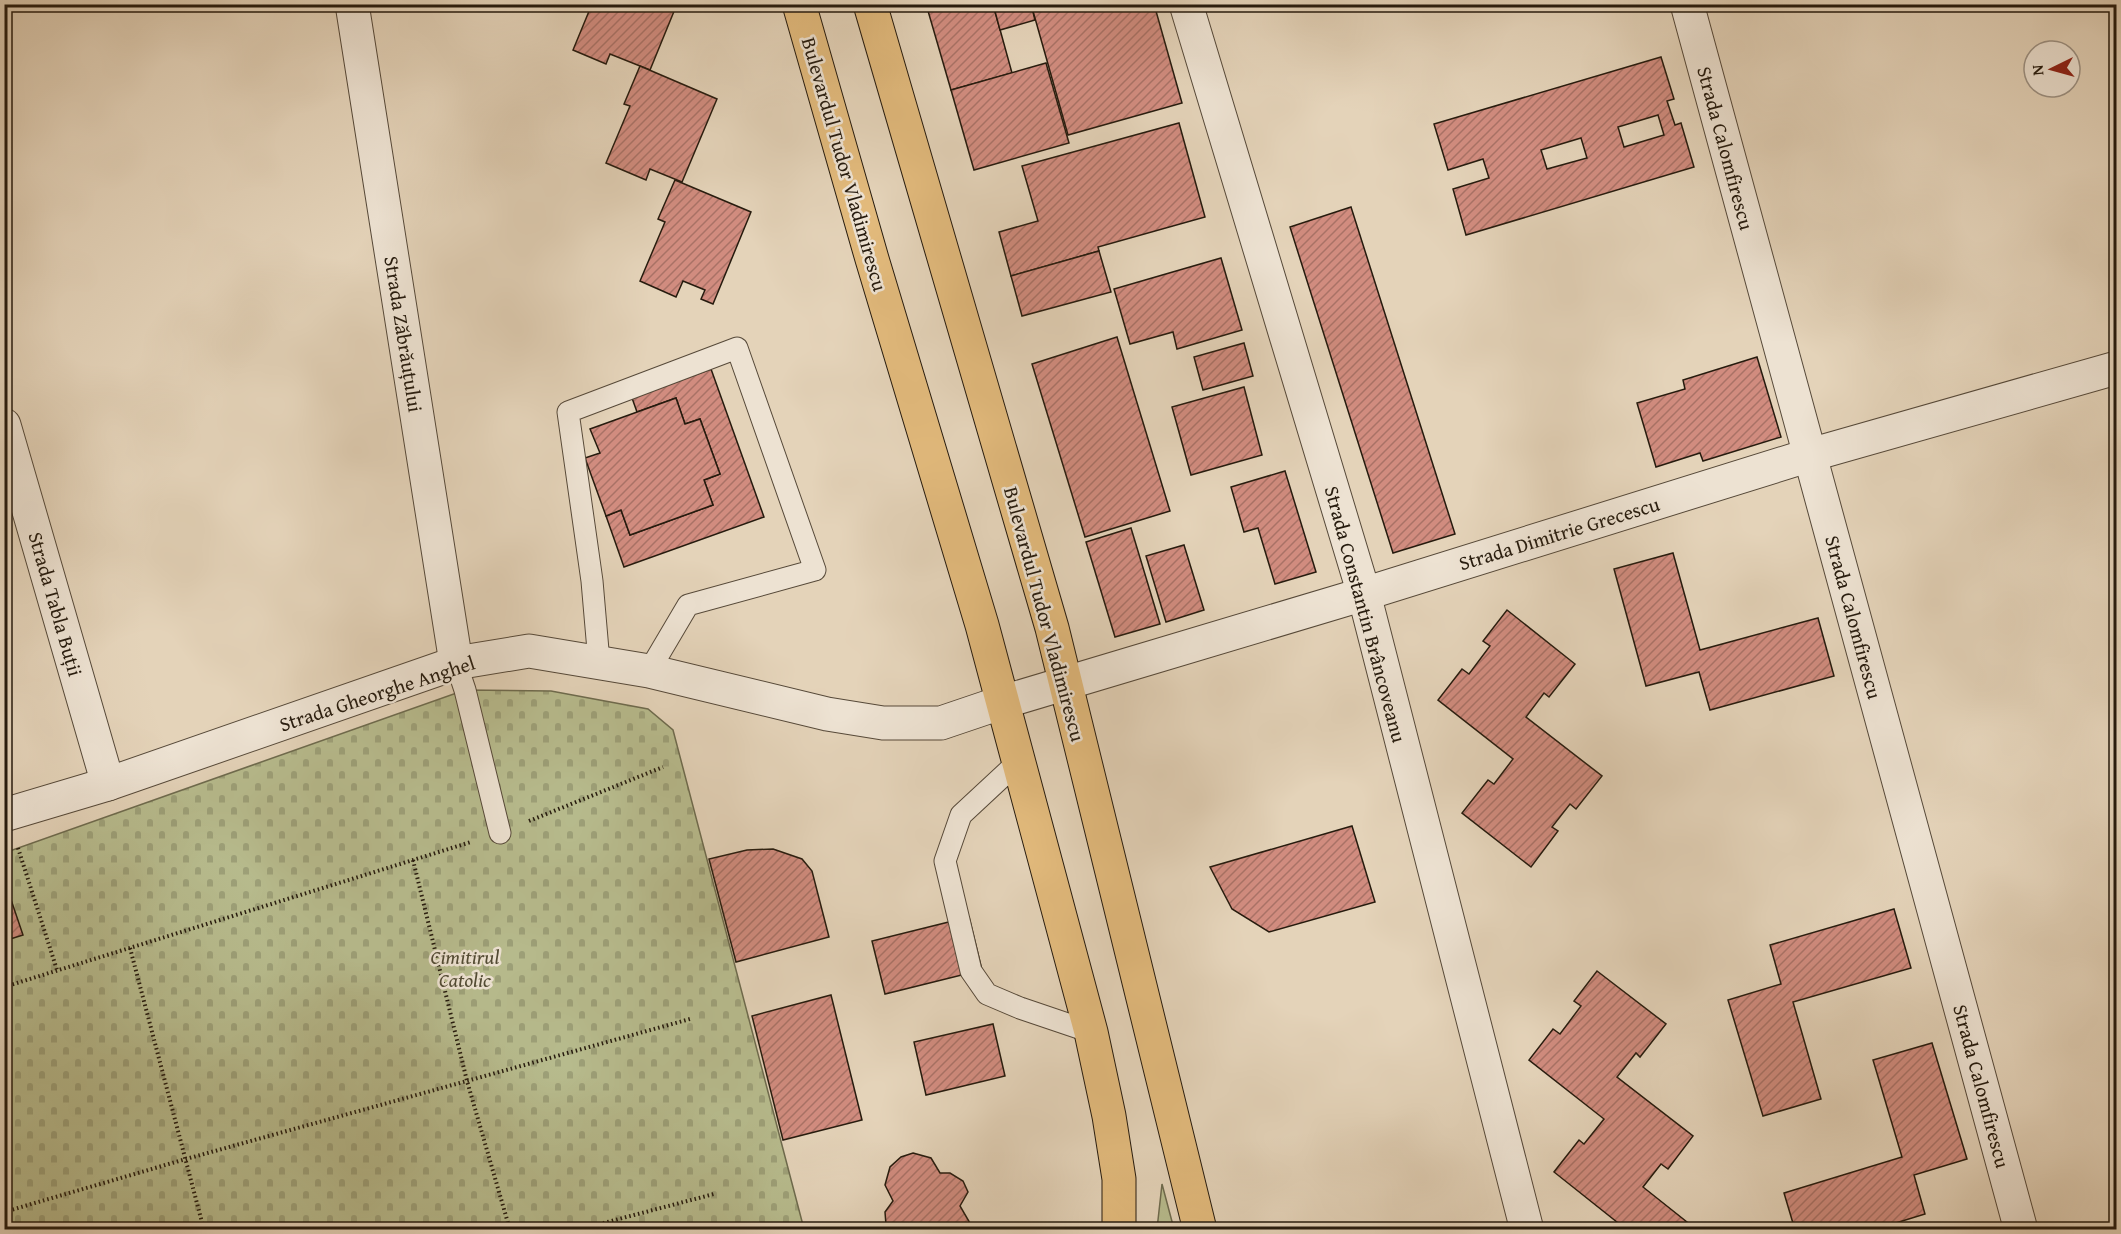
<svg xmlns="http://www.w3.org/2000/svg" width="2121" height="1234" font-family="'Gentium Book Plus',serif">
  <style>
    .grass { fill: #b7bb8d; stroke: #6e6b4e; stroke-width: 1.5 }
    .cemetery { fill: url(#cemetery-stones); stroke: #6e6b4e; stroke-width: 1.5 }
    .building { fill: url(#building-hatch); stroke: #261b0e; stroke-width: 1.5; fill-rule: evenodd }
    .lines { fill: none; stroke-linecap: round; stroke-linejoin: round }
    .service-casing { stroke: #564939; stroke-width: 23 }
    .minor-casing { stroke: #564939; stroke-width: 35 }
    .primary-casing { stroke: #261b0e; stroke-width: 35 }
    .path { stroke: #261b0e; stroke-width: 4; stroke-dasharray: 1.5 3; stroke-linecap: butt }
    .service { stroke: #ede2d2; stroke-width: 21 }
    .minor { stroke: #ede2d2; stroke-width: 33 }
    .primary { stroke: #e2ba7c; stroke-width: 33 }
    .labels { text-anchor: middle; dominant-baseline: central; stroke-width: 5; stroke-linejoin: round; paint-order: stroke }
    .street-label { font-size: 20px; fill: #261b0e; stroke: #ede2d2 }
    .park-label { font-size: 20px; font-style: italic; fill: #524b34; stroke: #ede2d2 }
  </style>
  <defs>
    <pattern id="cemetery-stones" width="16" height="16" patternUnits="userSpaceOnUse" patternTransform="scale(1.5)"><rect width="16" height="16" fill="#b7bb8d"/><path d="M2 7V4a2 2 0 0 1 4 0v3zM10 15v-3a2 2 0 0 1 4 0v3z" fill="#9da078"/></pattern>
    <pattern id="building-hatch" width="6" height="6" patternUnits="userSpaceOnUse" patternTransform="scale(1.5)"><rect width="6" height="6" fill="#d18c7f"/><path d="M-1 1l2-2M0 6l6-6M5 7l2-2" fill="none" stroke="#a97266"/></pattern>
  </defs>
  <rect width="100%" height="100%" fill="#e4d3b9"/>
  <filter id="stains"><feTurbulence type="fractalNoise" baseFrequency=".00333" numOctaves="4"/><feColorMatrix values="0 0 0 0 .2 0 0 0 0 .09 0 0 0 0 .02 0 0 0 .5 -.17"/></filter>
  <radialGradient id="worn" r=".72"><stop offset=".6" stop-color="#630" stop-opacity="0"/><stop offset="1" stop-color="#630" stop-opacity=".3"/></radialGradient>
  <polygon class="grass" points="1162,1184 1174,1229 1157,1229"/>
  <polygon class="cemetery" points="465,690 551,691 648,709 673,730 804,1229 5,1229 4,853"/>
  <g class="building">
    <polygon points="592,4 677,4 650,70 610,54 606,64 573,50"/>
    <polygon points="926,4 993,4 1012,73 951,90"/>
    <polygon points="993,4 1031,4 1035,20 1000,30"/>
    <polygon points="1031,4 1154,4 1182,103 1068,135"/>
    <path d="M1661,57L1674,99L1667,101L1675,125L1681,123L1694,167L1466,235L1453,189L1489,178L1483,159L1448,170L1434,124ZM1658,115L1664,135L1624,147L1618,127ZM1581,138L1587,158L1547,169L1541,150Z"/>
    <polygon points="1046,63 1069,143 974,170 951,90"/>
    <polygon points="640,66 717,99 682,182 650,169 646,180 606,163 630,106 624,104"/>
    <polygon points="1179,123 1205,217 1098,247 1099,251 1011,276 999,232 1038,221 1022,166"/>
    <polygon points="675,180 751,212 713,304 701,299 705,290 683,281 676,297 640,281 665,222 658,219"/>
    <polygon points="1351,207 1455,534 1393,553 1290,227"/>
    <polygon points="1099,251 1111,292 1022,316 1011,276"/>
    <polygon points="1221,258 1242,330 1177,349 1173,332 1130,344 1114,289"/>
    <polygon points="1117,337 1170,511 1085,537 1032,364"/>
    <polygon points="1244,343 1253,376 1203,390 1194,357"/>
    <polygon points="1757,357 1781,437 1703,461 1700,453 1656,467 1637,403 1685,389 1683,380"/>
    <polygon points="711,369 764,517 624,567 606,516 621,510 630,535 713,505 704,480 720,474 700,419 685,424 676,398 637,412 632,398"/>
    <polygon points="1244,387 1262,455 1191,475 1172,407"/>
    <polygon points="676,398 685,424 700,419 720,474 704,480 713,505 630,535 621,510 606,516 585,458 600,453 590,429"/>
    <polygon points="1285,471 1316,572 1275,584 1258,528 1244,532 1231,487"/>
    <polygon points="1131,528 1160,624 1115,637 1086,542"/>
    <polygon points="1184,545 1204,610 1166,622 1146,556"/>
    <polygon points="1673,553 1700,650 1818,618 1834,676 1710,710 1699,672 1646,686 1614,569"/>
    <polygon points="1507,610 1575,664 1549,697 1544,693 1526,717 1602,776 1576,809 1570,804 1552,827 1558,831 1531,867 1462,813 1488,780 1494,784 1513,759 1438,700 1462,669 1469,674 1490,646 1483,641"/>
    <polygon points="1352,826 1375,902 1269,932 1232,909 1210,867"/>
    <polygon points="773,849 802,859 812,871 829,937 736,962 709,859 747,850"/>
    <polygon points="4,879 23,935 4,941"/>
    <polygon points="1894,909 1911,968 1793,1002 1821,1099 1763,1116 1728,1000 1781,984 1770,945"/>
    <polygon points="969,917 982,970 885,994 872,941"/>
    <polygon points="1597,971 1666,1024 1640,1057 1636,1053 1617,1077 1693,1136 1668,1169 1661,1164 1643,1187 1697,1230 1627,1230 1554,1172 1579,1140 1584,1144 1604,1119 1529,1060 1553,1029 1560,1034 1581,1006 1574,1001"/>
    <polygon points="831,995 862,1120 783,1140 752,1016"/>
    <polygon points="993,1024 1005,1076 926,1095 914,1042"/>
    <polygon points="1932,1043 1967,1159 1914,1175 1925,1214 1873,1230 1795,1230 1784,1193 1902,1157 1873,1060"/>
    <polygon points="913,1153 931,1158 940,1173 950,1173 963,1181 968,1192 960,1206 974,1230 891,1230 886,1225 885,1212 893,1201 885,1185 890,1167 901,1157"/>
  </g>
  <g class="lines">
    <defs>
      <g id="service">
        <polyline points="599,662 592,581 568,412 737,348 815,570 688,605 649,671"/>
        <polyline points="456,663 465,690 500,833"/>
        <polyline points="1018,762 961,815 945,861 971,971 987,994 1020,1008 1091,1032"/>
      </g>
      <g id="minor">
        <polyline points="352,4 456,663"/>
        <polyline points="1186,4 1364,594 1527,1230"/>
        <polyline points="1687,4 2021,1230"/>
        <polyline points="4,425 108,784"/>
        <polyline points="4,815 108,784 456,663 529,651 649,671 827,714 883,723 941,723 1003,702 1364,594 1810,455 2116,368"/>
      </g>
      <g id="primary">
        <polyline points="799,4 872,259 982,625 1091,1032 1109,1116 1119,1179 1119,1230"/>
        <polyline points="870,4 1052,628 1200,1230"/>
      </g>
    </defs>
    <use href="#service" class="service-casing"/>
    <use href="#minor" class="minor-casing"/>
    <use href="#primary" class="primary-casing"/>
    <g class="path">
      <polyline points="529,821 663,767"/>
      <polyline points="18,848 57,970"/>
      <polyline points="413,860 467,1081 510,1230"/>
      <polyline points="130,948 204,1230"/>
      <polyline points="4,987 471,842"/>
      <polyline points="4,1212 186,1159 690,1019"/>
      <polyline points="577,1230 714,1194"/>
    </g>
    <use href="#service" class="service"/>
    <use href="#minor" class="minor"/>
    <use href="#primary" class="primary"/>
  </g>
  <g class="labels">
    <g class="street-label">
      <text transform="translate(1726 148) rotate(75)">Strada Calomfirescu</text>
      <text transform="translate(845 164) rotate(74)">Bulevardul Tudor Vladimirescu</text>
      <text transform="translate(404 334) rotate(81)">Strada Zăbrăuțului</text>
      <text transform="translate(1559 533) rotate(-17)">Strada Dimitrie Grecescu</text>
      <text transform="translate(56 604) rotate(74)">Strada Tabla Buții</text>
      <text transform="translate(1045 614) rotate(75)">Bulevardul Tudor Vladimirescu</text>
      <text transform="translate(1366 614) rotate(75)">Strada Constantin Brâncoveanu</text>
      <text transform="translate(1854 617) rotate(75)">Strada Calomfirescu</text>
      <text transform="translate(377 693) rotate(-18)">Strada Gheorghe Anghel</text>
      <text transform="translate(1982 1086) rotate(75)">Strada Calomfirescu</text>
    </g>
    <g class="park-label">
      <text x="465" y="956">Cimitirul<tspan x="465" dy="23">Catolic</tspan></text>
    </g>
  </g>
  <rect width="2121" height="1234" fill="none" stroke="#e4d3b9" stroke-width="24"/>
  <rect x="6" y="6" width="2109" height="1222" fill="none" stroke="#261b0e" stroke-width="3"/>
  <rect x="12" y="12" width="2097" height="1210" fill="none" stroke="#261b0e" stroke-width="1.5"/>
  <g transform="translate(2052 69) rotate(265)"><circle r="28" fill="#ede2d2" stroke="#9d9284" stroke-width="1.5"/>
  <path d="M0-4.5L10 22L0 15L-10 22Z" fill="#8f2418"/>
  <text y="-9" font-size="16" font-weight="bold" text-anchor="middle" fill="#261b0e">N</text>
  </g>
  <rect width="100%" height="100%" filter="url(#stains)"/>
  <rect width="100%" height="100%" fill="url(#worn)"/>
</svg>
